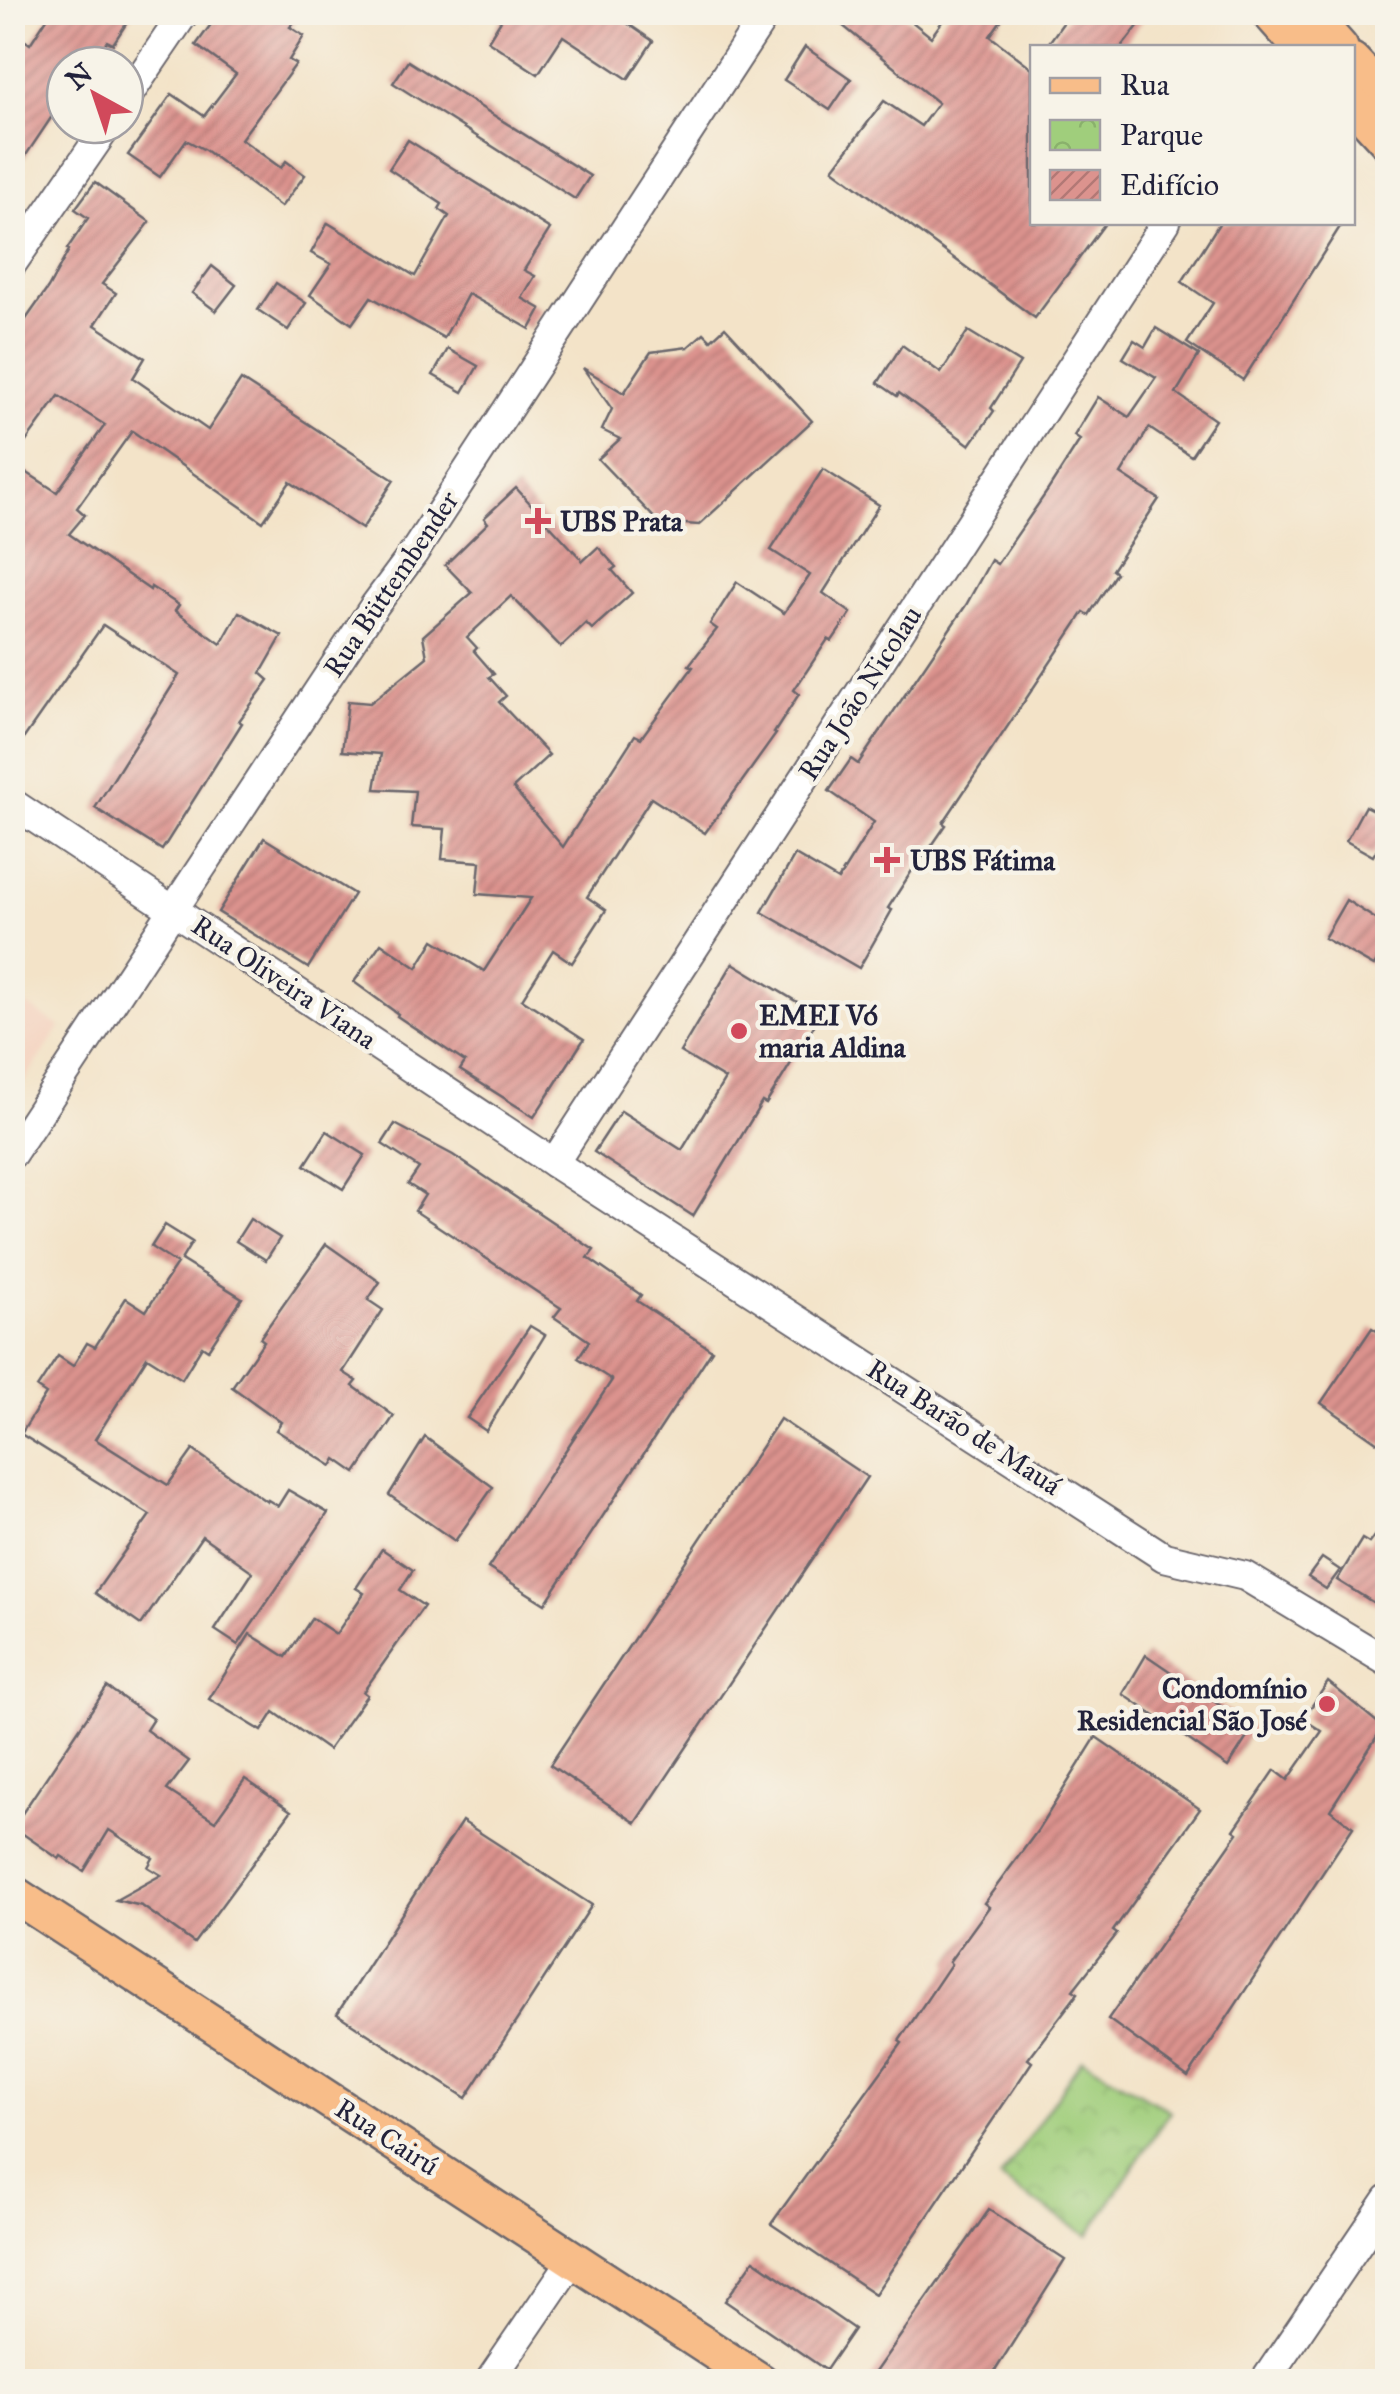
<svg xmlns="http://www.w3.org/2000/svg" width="1400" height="2394" font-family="'IM FELL Great Primer',serif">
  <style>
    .built { fill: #f4d3c0 }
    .park { fill: url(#park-crowns); stroke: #61785c; stroke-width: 2.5 }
    .building { fill: url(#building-hatch) }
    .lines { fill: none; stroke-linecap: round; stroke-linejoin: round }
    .minor-casing { stroke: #6b666c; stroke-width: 32 }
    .major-casing { stroke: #6b666c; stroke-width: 40 }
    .minor { stroke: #fff; stroke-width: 28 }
    .major { stroke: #f8bd89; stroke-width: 35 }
    .rail { stroke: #22223b; stroke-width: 8; stroke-dasharray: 15 8; stroke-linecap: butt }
    .poi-dot { fill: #d1495b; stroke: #f7f3e8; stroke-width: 4 }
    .labels { text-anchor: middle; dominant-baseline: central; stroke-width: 9; stroke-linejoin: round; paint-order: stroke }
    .poi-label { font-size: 28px; font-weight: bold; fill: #22223b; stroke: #f7f3e8; text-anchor: start }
    .street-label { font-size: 28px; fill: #22223b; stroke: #f7f3e8 }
  </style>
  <defs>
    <pattern id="park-crowns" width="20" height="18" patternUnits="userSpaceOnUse" patternTransform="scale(2.5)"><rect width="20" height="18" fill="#a0ce7c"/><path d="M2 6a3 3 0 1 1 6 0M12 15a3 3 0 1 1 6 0" fill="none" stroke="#8ab16c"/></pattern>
    <pattern id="building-hatch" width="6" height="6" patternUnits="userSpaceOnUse" patternTransform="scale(2.5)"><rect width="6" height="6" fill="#dc938e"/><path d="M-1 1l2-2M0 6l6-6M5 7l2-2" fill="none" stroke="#b27875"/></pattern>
  </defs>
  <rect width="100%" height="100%" fill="#f7f3e8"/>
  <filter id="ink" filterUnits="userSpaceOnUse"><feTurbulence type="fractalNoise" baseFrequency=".01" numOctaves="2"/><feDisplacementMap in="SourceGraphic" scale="20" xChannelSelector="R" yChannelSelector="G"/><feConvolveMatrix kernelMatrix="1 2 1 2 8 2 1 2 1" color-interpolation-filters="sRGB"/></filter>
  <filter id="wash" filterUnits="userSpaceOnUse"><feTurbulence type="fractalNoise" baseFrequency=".0048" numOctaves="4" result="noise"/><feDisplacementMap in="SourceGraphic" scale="40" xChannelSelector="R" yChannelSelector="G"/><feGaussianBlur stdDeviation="2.25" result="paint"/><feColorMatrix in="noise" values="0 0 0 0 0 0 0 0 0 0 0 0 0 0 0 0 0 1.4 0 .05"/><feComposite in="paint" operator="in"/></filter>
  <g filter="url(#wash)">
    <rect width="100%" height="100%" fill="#f3e3c8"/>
    <polygon class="built" points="13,996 60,1027 13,1098"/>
    <polygon class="park" points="1082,2059 1170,2111 1088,2236 1000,2179"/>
    <g id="blocks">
      <g class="building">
        <polygon points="51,12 134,12 113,44 107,41 91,65 65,65 65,97 12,176 12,57 24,40 30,44"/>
        <polygon points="220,12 283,12 295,21 290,27 304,36 289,60 296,64 241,139 281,168 286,161 305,175 281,207 205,150 186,140 160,177 128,155 172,94 204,116 236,74 196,45"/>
        <polygon points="506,12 631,12 624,21 653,41 628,79 563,36 538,74 488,41"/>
        <polygon points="826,12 900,12 931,37 949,12 1007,12 990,36 1032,68 1032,222 1106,222 1035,318 833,169 884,101 921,126 938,103"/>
        <polygon points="1071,12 1149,12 1121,48 1045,48"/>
        <polygon points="805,47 851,79 830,110 784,80"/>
        <polygon points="408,61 590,176 575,199 393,83"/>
        <polygon points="408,140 550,229 524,270 535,276 522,298 541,309 530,329 468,294 444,338 371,297 352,324 310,295 331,264 311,253 328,223 415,276 449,216 439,209 442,204 389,169"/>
        <polygon points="95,182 150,222 102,284 116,293 95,325 145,358 133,378 208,430 241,380 394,480 362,529 290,482 263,522 132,431 77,508 85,515 69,534 150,590 151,587 179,605 175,611 221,644 239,612 282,636 261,673 269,680 239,721 242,723 162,850 95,808 179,675 103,625 12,755 12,463 57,492 105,425 59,396 12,461 12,339 48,288 69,250 67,249 88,218 75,209"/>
        <polygon points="1220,222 1343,222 1243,380 1187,343 1213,303 1182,282"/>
        <polygon points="212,266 236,285 216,311 192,293"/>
        <polygon points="276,283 306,303 288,330 258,310"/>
        <polygon points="725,327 812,421 699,525 671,523 665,529 598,459 620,439 602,430 612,409 583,368 624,393 651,352 688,347 704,333 711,340"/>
        <polygon points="1156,328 1199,355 1176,393 1215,420 1191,456 1149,428 1121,474 1159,499 1112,570 1116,573 1089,615 1084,612 943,823 946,825 924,857 922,855 888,908 892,910 859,968 762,912 795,855 838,880 874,822 829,791 851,759 858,764 966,605 991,560 997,564 1048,490 1080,440 1074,436 1098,397 1129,417 1156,378 1123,358 1134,340 1145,347"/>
        <polygon points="968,331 1020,363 991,408 994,411 970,445 899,393 897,396 878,383 902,345 941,373"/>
        <polygon points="448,349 478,366 463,392 433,375"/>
        <polygon points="823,469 879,505 823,593 851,613 832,641 828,639 794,690 799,694 774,733 776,734 705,833 651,798 587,897 606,910 572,963 553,950 522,999 584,1039 534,1117 460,1070 465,1062 397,1016 398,1014 354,982 381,943 417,968 434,940 484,971 531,898 477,894 480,862 442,859 445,829 411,827 415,791 375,789 381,754 342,751 348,701 370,703 427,657 423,636 472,593 445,565 488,523 484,518 516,488 583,561 598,547 616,567 612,570 632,593 592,629 586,623 561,647 511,596 467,637 477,648 474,651 494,674 489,677 506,696 499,702 549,755 513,788 563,847 635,735 641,738 693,667 689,665 717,629 710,624 737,582 784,613 810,575 771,550"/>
        <polygon points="1365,806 1388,818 1388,830 1373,856 1346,841"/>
        <polygon points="264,838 354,894 308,968 218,912"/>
        <polygon points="1346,900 1388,927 1388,944 1374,966 1324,938"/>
        <polygon points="733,963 820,1016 766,1104 762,1102 693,1216 594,1152 621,1111 682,1150 725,1079 680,1052"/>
        <polygon points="395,1124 453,1155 594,1250 588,1258 641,1295 637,1301 712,1350 545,1604 488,1568 612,1380 578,1358 589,1341 554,1317 561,1308 415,1211 425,1195 408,1184 419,1168 382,1144"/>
        <polygon points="327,1131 365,1155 343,1189 305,1165"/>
        <polygon points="250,1219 280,1238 266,1260 236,1241"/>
        <polygon points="165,1225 192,1242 181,1260 242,1298 208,1350 202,1346 182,1379 147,1357 95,1439 168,1485 193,1450 267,1502 268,1500 278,1506 288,1490 328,1513 238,1645 215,1630 253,1572 202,1536 141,1625 95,1593 150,1515 21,1434 46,1394 37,1388 58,1356 73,1366 87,1343 95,1347 126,1298 146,1311 177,1264 151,1247"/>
        <polygon points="326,1244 380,1282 368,1300 383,1310 343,1372 357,1381 353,1386 394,1416 356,1473 336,1459 332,1466 276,1430 281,1422 232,1387 264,1341 260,1338"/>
        <polygon points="530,1326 545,1335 486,1431 467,1418"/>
        <polygon points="1372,1328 1388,1338 1388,1450 1321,1403"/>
        <polygon points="780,1419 867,1477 636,1823 550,1765"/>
        <polygon points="425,1437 493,1487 455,1541 389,1495"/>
        <polygon points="1388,1517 1388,1563 1378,1577 1388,1583 1388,1593 1379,1606 1337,1580 1362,1539 1369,1543"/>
        <polygon points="382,1549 413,1570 400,1590 424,1606 363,1692 367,1695 328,1750 274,1712 262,1731 209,1699 250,1634 286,1657 312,1618 336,1634 364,1593 356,1588"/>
        <polygon points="1322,1558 1340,1570 1326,1589 1308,1577"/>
        <polygon points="1146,1655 1253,1728 1228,1767 1123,1694"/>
        <polygon points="1328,1682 1383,1727 1330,1810 1353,1827 1188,2077 1108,2019 1238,1833 1234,1830 1275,1770 1288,1780 1322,1731 1303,1719"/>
        <polygon points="107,1687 153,1719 146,1730 189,1761 167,1790 215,1821 245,1779 291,1811 194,1943 142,1906 116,1900 161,1875 148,1867 153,1858 109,1830 84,1871 61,1856 59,1859 13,1827"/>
        <polygon points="1096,1737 1200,1809 1113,1931 1117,1934 1073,1990 1078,1993 1028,2059 1032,2062 875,2294 771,2224 902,2043 899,2041 951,1964 949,1962 989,1907 984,1903 1038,1830"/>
        <polygon points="462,1821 592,1905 466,2098 337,2014"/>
        <polygon points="989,2210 1065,2260 988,2382 868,2382"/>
        <polygon points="754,2260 854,2329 826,2370 725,2301"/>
      </g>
    </g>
  </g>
  <g filter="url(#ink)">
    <use href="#blocks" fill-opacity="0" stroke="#6b666c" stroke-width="2.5"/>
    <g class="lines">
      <defs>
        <g id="minor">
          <polyline points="125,100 185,12"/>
          <polyline points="12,264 108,125"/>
          <polyline points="12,803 554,1163 1164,1557 1245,1576 1388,1662"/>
          <polyline points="12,1154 375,605 413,554 767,12"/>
          <polyline points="554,1163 1166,222"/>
          <polyline points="489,2382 573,2259"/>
          <polyline points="1264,2382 1388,2199"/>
        </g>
        <g id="major">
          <polyline points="1269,12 1301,48"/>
          <polyline points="1308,12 1340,48"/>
          <polyline points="1352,61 1388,99"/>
          <polyline points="1352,103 1388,142"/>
          <polyline points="12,1893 761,2382"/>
        </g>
      </defs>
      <use href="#minor" class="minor-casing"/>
      <use href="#major" class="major-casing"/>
      <use href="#minor" class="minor"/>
      <use href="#major" class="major"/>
      <polyline class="rail" points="1374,12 1388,27"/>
    </g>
  </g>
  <g class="poi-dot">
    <path d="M533 506h10v10h10v10h-10v10h-10v-10h-10v-10h10z"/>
    <path d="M882 845h10v10h10v10h-10v10h-10v-10h-10v-10h10z"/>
    <circle cx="739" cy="1031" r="10"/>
    <circle cx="1327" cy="1704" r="10"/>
  </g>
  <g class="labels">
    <g class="poi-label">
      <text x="560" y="521">UBS Prata</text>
      <text x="910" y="860">UBS Fátima</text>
      <text x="759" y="1015">EMEI Vó<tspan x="759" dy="32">maria Aldina</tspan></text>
      <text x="1307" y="1688" text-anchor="end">Condomínio<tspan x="1307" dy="32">Residencial São José</tspan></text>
    </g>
    <g class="street-label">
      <text transform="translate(391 584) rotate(-56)">Rua Büttembender</text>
      <text transform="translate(860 693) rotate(-57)">Rua João Nicolau</text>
      <text transform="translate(284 982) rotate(34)">Rua Oliveira Viana</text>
      <text transform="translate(964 1427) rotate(33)">Rua Barão de Mauá</text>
      <text transform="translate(387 2137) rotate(33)">Rua Cairú</text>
    </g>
  </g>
  <rect width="1400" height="2394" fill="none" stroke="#f7f3e8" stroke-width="50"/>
  <rect x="1030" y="45" width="325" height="180" fill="#f7f3e8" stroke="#a29fa3" stroke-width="2.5"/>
  <rect x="1050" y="78" width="50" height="15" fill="#f8bd89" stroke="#a29fa3" stroke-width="2.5"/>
  <text x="1120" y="95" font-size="30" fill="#22223b">Rua</text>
  <rect x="1050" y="120" width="50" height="30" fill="url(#park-crowns)" stroke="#a29fa3" stroke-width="2.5"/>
  <text x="1120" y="145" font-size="30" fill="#22223b">Parque</text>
  <rect x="1050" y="170" width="50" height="30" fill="url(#building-hatch)" stroke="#a29fa3" stroke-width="2.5"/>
  <text x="1120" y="195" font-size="30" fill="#22223b">Edifício</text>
  <g transform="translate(95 95) rotate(320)"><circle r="48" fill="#f7f3e8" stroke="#a29fa3" stroke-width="2.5"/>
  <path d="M0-8L18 38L0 25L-18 38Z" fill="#d1495b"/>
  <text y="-15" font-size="28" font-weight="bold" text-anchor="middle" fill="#22223b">N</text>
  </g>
</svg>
